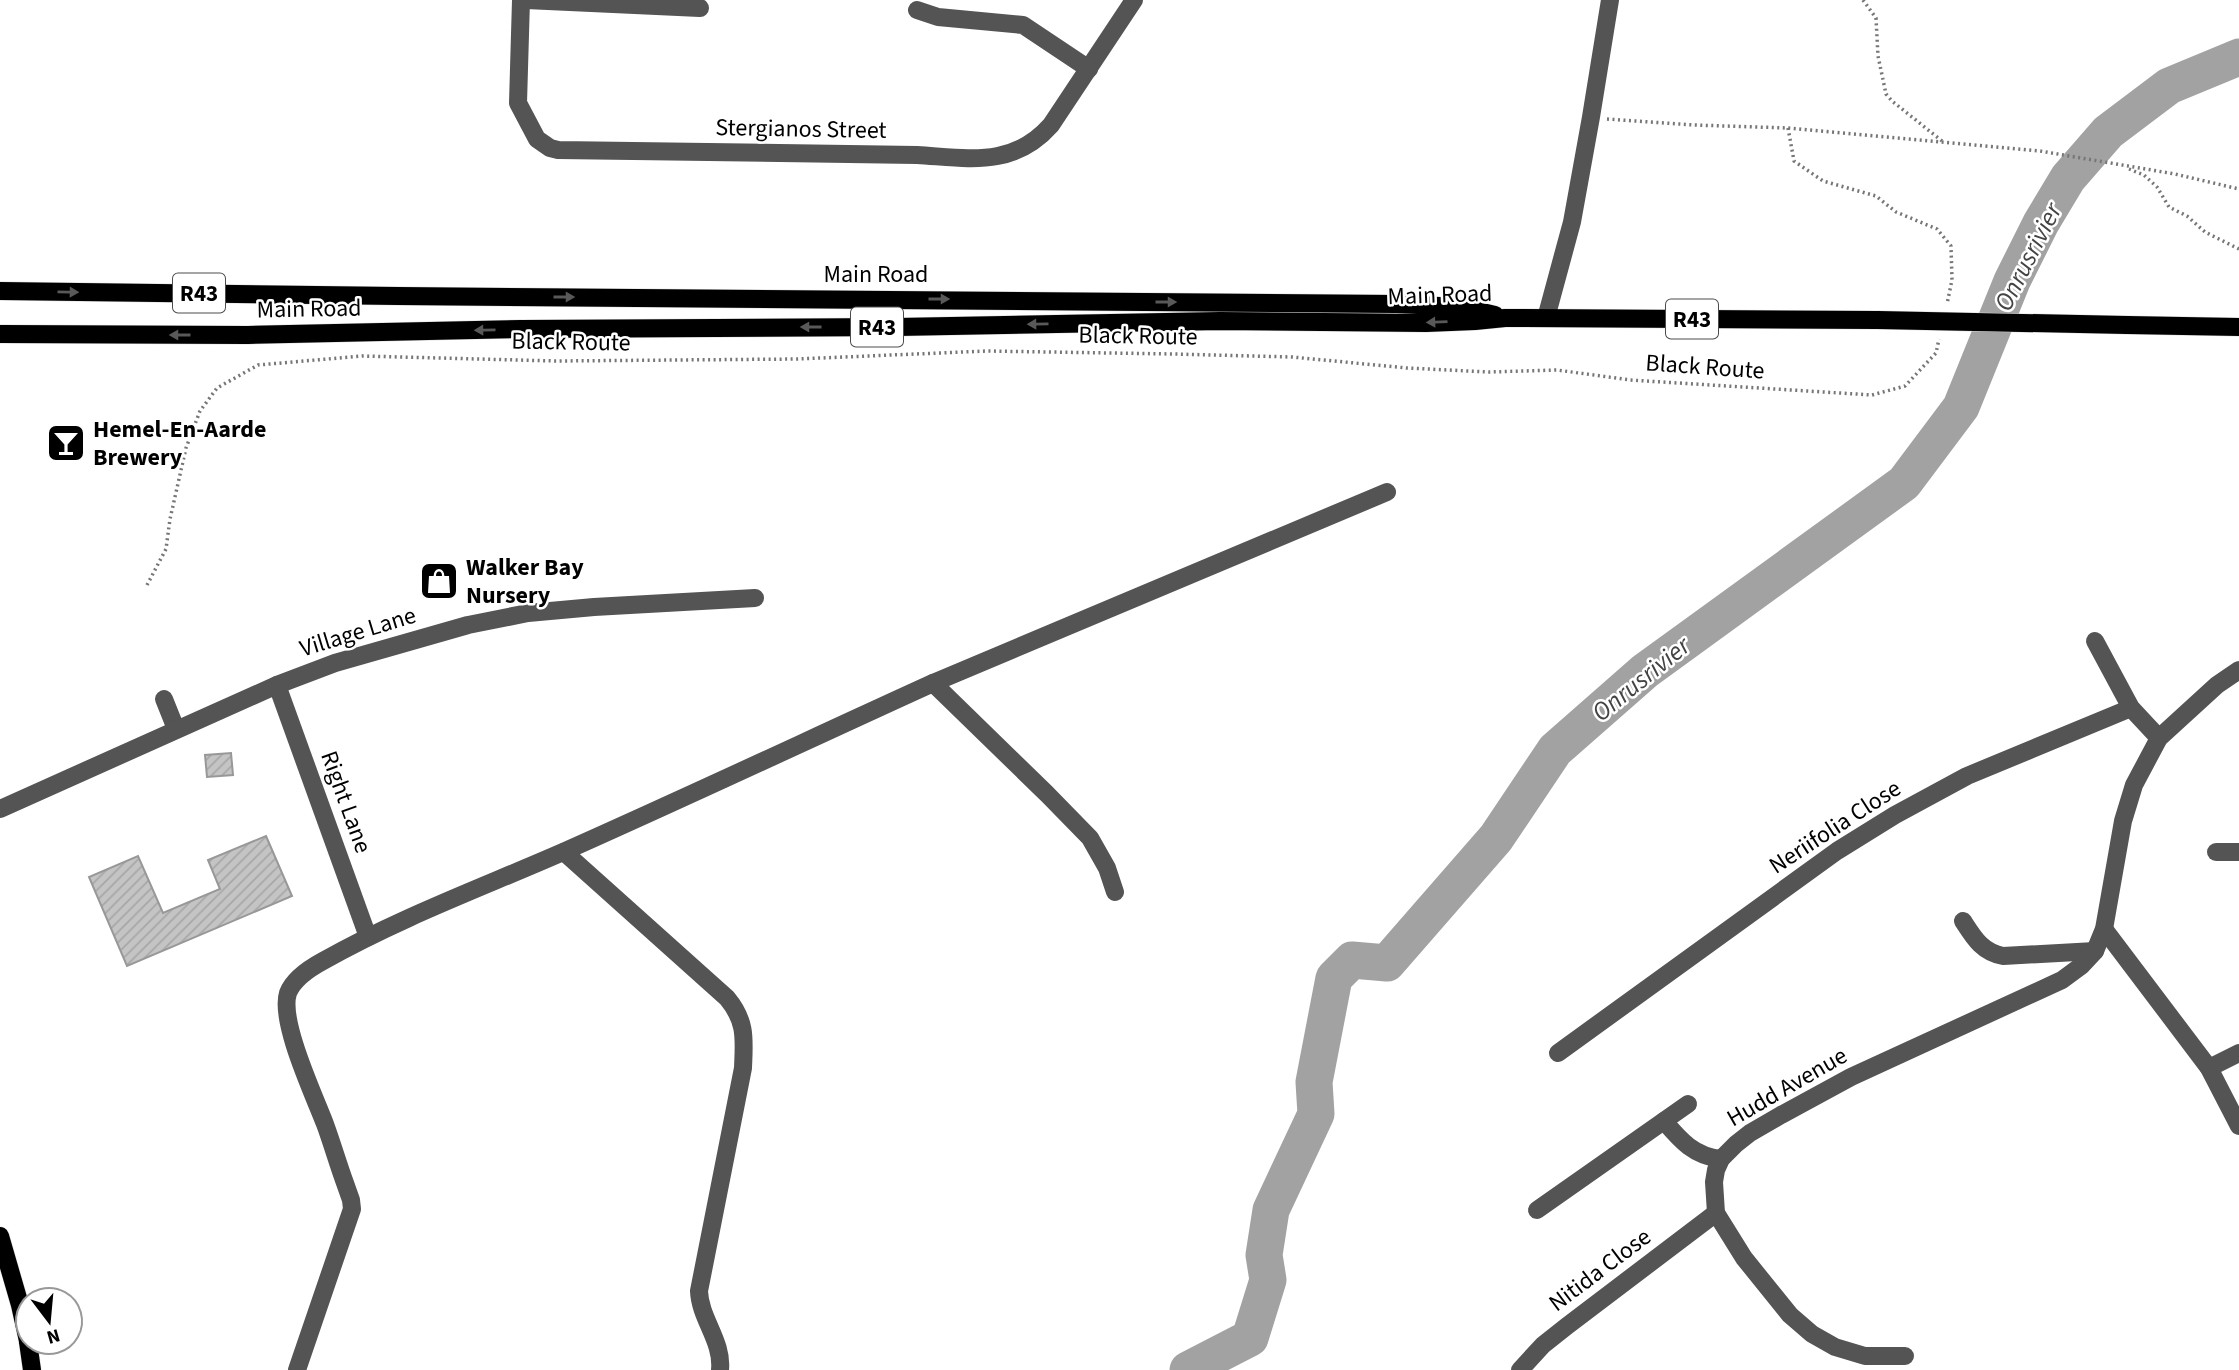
<svg xmlns="http://www.w3.org/2000/svg" width="2239" height="1370" font-family="'Source Sans 3',sans-serif">
  <style>
    .lines { fill: none; stroke-linecap: round; stroke-linejoin: round }
    .river { stroke: #a2a2a2; stroke-width: 37 }
    .building { fill: url(#building-hatch); stroke: #989898; stroke-width: 2 }
    .major-casing { stroke: #dbdbdb; stroke-width: 19 }
    .path { stroke: #767676; stroke-width: 3.5; stroke-dasharray: 2 3.5; stroke-linecap: butt }
    .minor { stroke: #545454; stroke-width: 18 }
    .major { stroke: #000; stroke-width: 18 }
    .major-bridge-casing { stroke: #dbdbdb; stroke-width: 19; stroke-linecap: butt }
    .major-bridge { stroke: #000; stroke-width: 18 }
    .oneway { fill: #595959 }
    .labels { text-anchor: middle; dominant-baseline: central; stroke-width: 5; stroke-linejoin: round; paint-order: stroke }
    .shield { fill: #fff; stroke: #4c4c4c; stroke-width: 2 }
    .shield-label { font-size: 23px; font-weight: bold; fill: #000 }
    .street-label { font-size: 24px; fill: #000; stroke: #fff }
    .poi-label { font-size: 24px; font-weight: bold; fill: #000; stroke: #fff; text-anchor: start }
    .water-label { font-size: 26px; font-style: italic; fill: #434343; stroke: #fff }
  </style>
  <defs>
    <pattern id="building-hatch" width="6" height="6" patternUnits="userSpaceOnUse" patternTransform="scale(1.75)"><rect width="6" height="6" fill="#c4c4c4"/><path d="M-1 1l2-2M0 6l6-6M5 7l2-2" fill="none" stroke="#a7a7a7"/></pattern>
  </defs>
  <rect width="100%" height="100%" fill="#fff"/>
  <g class="lines">
    <polyline class="river" points="1188,1370 1250,1338 1268,1280 1264,1255 1271,1210 1316,1114 1314,1082 1334,978 1352,960 1387,963 1496,838 1555,750 1645,671 1904,483 1961,407 2012,281 2041,223 2068,178 2108,132 2169,86 2239,57"/>
  </g>
  <g class="building">
    <polygon points="231,753 233,775 207,777 205,755"/>
    <polygon points="266,836 292,896 127,966 89,877 138,856 163,913 220,889 208,860"/>
  </g>
  <g class="lines">
    <defs>
      <g id="major">
        <polyline points="0,291 398,296 1396,304 1461,307 1495,315"/>
        <polyline points="2127,325 2239,327"/>
        <polyline points="0,334 248,335 521,329 897,327 1220,321 1426,323 1475,321 1505,318 1878,320"/>
        <polyline points="0,1236 20,1305 28,1341"/>
        <polyline points="28,1342 32,1370"/>
      </g>
    </defs>
    <use href="#major" class="major-casing"/>
    <g class="path">
      <polyline points="1863,0 1876,18 1878,56 1886,94 1892,101 1942,141"/>
      <polyline points="1607,119 1694,125 1788,128 2040,151 2175,174 2239,189"/>
      <polyline points="1788,128 1794,161 1823,181 1876,196 1896,212 1937,229 1951,246 1952,280 1947,304"/>
      <polyline points="2129,169 2144,175 2157,187 2169,207 2187,216 2205,232 2239,249"/>
      <polyline points="147,585 166,549 170,519 186,448 200,411 217,388 258,365 362,356 556,361 797,359 987,351 1173,354 1292,357 1407,368 1489,372 1557,370 1630,380 1872,395 1905,386 1936,353 1939,339"/>
    </g>
    <g class="minor">
      <path d="M521,0L518,103L537,139L550,148L558,150L917,155C969,158 1013,168 1051,125L1134,0"/>
      <polyline points="526,0 700,8"/>
      <polyline points="917,10 938,17 1023,25 1089,69"/>
      <polyline points="1546,318 1572,222 1591,117 1610,0"/>
      <polyline points="2095,641 2131,708 2159,738"/>
      <polyline points="933,683 1387,492"/>
      <polyline points="277,685 368,937"/>
      <polyline points="164,699 176,729"/>
      <polyline points="0,809 277,685 335,663 468,625 528,613 594,607 755,598"/>
      <path d="M564,852L727,998C747,1022 744,1040 743,1068L699,1291C700,1319 723,1341 720,1370"/>
      <polyline points="2216,852 2239,852"/>
      <path d="M1963,921C1974,938 1982,952 2003,956L2095,951"/>
      <polyline points="2104,929 2209,1068 2239,1126"/>
      <polyline points="1558,1053 1837,851 1895,815 1967,776 2131,708"/>
      <polyline points="2209,1068 2239,1053"/>
      <path d="M1664,1121C1681,1141 1694,1156 1721,1159"/>
      <polyline points="1537,1210 1688,1104"/>
      <polyline points="1905,1356 1865,1356 1835,1347 1812,1334 1790,1315 1744,1258 1716,1213 1714,1182 1716,1170 1721,1159 1736,1144 1750,1133 1781,1115 1851,1077 2062,980 2081,966 2095,951 2104,929 2123,821 2134,785 2159,738 2217,685 2239,670"/>
      <path d="M297,1370L352,1209L351,1200L345,1183C338,1164 332,1143 325,1124C314,1095 279,1021 288,993C294,978 310,968 323,961C399,918 483,887 563,852C687,797 810,739 933,683L1047,794L1090,838L1107,868L1115,892"/>
      <polyline points="1520,1370 1543,1345 1567,1326 1716,1213"/>
    </g>
    <use href="#major" class="major"/>
    <defs>
      <polyline id="major-bridge" points="1878,320 2127,325"/>
    </defs>
    <use href="#major-bridge" class="major-bridge-casing"/>
    <use href="#major-bridge" class="major-bridge"/>
  </g>
  <defs><path id="oneway-solid" d="M-6-.8H1V-3.2L6.5 0L1 3.2V.8H-6Z" transform="scale(1.75)"/></defs>
  <g class="oneway">
    <use href="#oneway-solid" transform="translate(68 292) rotate(1)"/>
    <use href="#oneway-solid" transform="translate(564 297)"/>
    <use href="#oneway-solid" transform="translate(939 299)"/>
    <use href="#oneway-solid" transform="translate(1166 302)"/>
    <use href="#oneway-solid" transform="translate(1437 322) rotate(178)"/>
    <use href="#oneway-solid" transform="translate(1038 324) rotate(179)"/>
    <use href="#oneway-solid" transform="translate(811 327) rotate(180)"/>
    <use href="#oneway-solid" transform="translate(485 330) rotate(179)"/>
    <use href="#oneway-solid" transform="translate(180 335) rotate(180)"/>
  </g>
  <defs>
    <symbol id="bar-square" viewBox="-11 -11 22 22"><rect x="-9" y="-9" width="18" height="18" rx="4" fill="#000" stroke="#fff"/><path d="M-6-5H6L.8 .8V4.5H3.5V6h-7V4.5H-.8V.8Z" fill="#fff"/></symbol>
    <symbol id="shop-square" viewBox="-11 -11 22 22"><rect x="-9" y="-9" width="18" height="18" rx="4" fill="#000" stroke="#fff"/><path d="M-5-2.5h2.3a2.7 3.5 0 0 1 5.4 0H5L5.5 6h-11ZM-1.5-2.5h3a1.5 2.3 0 0 0-3 0Z" fill="#fff"/></symbol>
  </defs>
  <g fill-rule="evenodd">
    <use href="#bar-square" x="44" y="421" width="44" height="44"/>
    <use href="#shop-square" x="417" y="559" width="44" height="44"/>
  </g>
  <g class="labels">
    <g class="shield">
      <rect x="173" y="273.5" width="52" height="39" rx="5"/>
      <rect x="1666" y="299.5" width="52" height="39" rx="5"/>
      <rect x="851" y="307.5" width="52" height="39" rx="5"/>
    </g>
    <g class="shield-label">
      <text x="199" y="293">R43</text>
      <text x="1692" y="319">R43</text>
      <text x="877" y="327">R43</text>
    </g>
    <g class="street-label">
      <text transform="translate(801 129) rotate(1)">Stergianos Street</text>
      <text x="876" y="274">Main Road</text>
      <text transform="translate(1440 295) rotate(-2)">Main Road</text>
      <text transform="translate(309 309) rotate(-1)">Main Road</text>
      <text transform="translate(1138 336) rotate(1)">Black Route</text>
      <text transform="translate(571 342) rotate(1)">Black Route</text>
      <text transform="translate(1705 367) rotate(4)">Black Route</text>
      <text transform="translate(358 632) rotate(-17)">Village Lane</text>
      <text transform="translate(346 802) rotate(70)">Right Lane</text>
      <text transform="translate(1835 827) rotate(-33)">Neriifolia Close</text>
      <text transform="translate(1787 1087) rotate(-30)">Hudd Avenue</text>
      <text transform="translate(1600 1270) rotate(-37)">Nitida Close</text>
    </g>
    <g class="poi-label">
      <text x="93" y="429">Hemel-En-Aarde<tspan x="93" dy="28">Brewery</tspan></text>
      <text x="466" y="567">Walker Bay<tspan x="466" dy="28">Nursery</tspan></text>
    </g>
    <g class="water-label">
      <text transform="translate(2028 257) rotate(-63)">Onrusrivier</text>
      <text transform="translate(1641 679) rotate(-39)">Onrusrivier</text>
    </g>
  </g>
  <g transform="translate(49 1321) rotate(164)"><circle r="33" fill="#ffffff" stroke="#999999" stroke-width="2"/>
  <path d="M0-5L12 26L0 18L-12 26Z" fill="#000000"/>
  <text y="-10" font-size="19" font-weight="bold" text-anchor="middle" fill="#000000">N</text>
  </g>
</svg>
